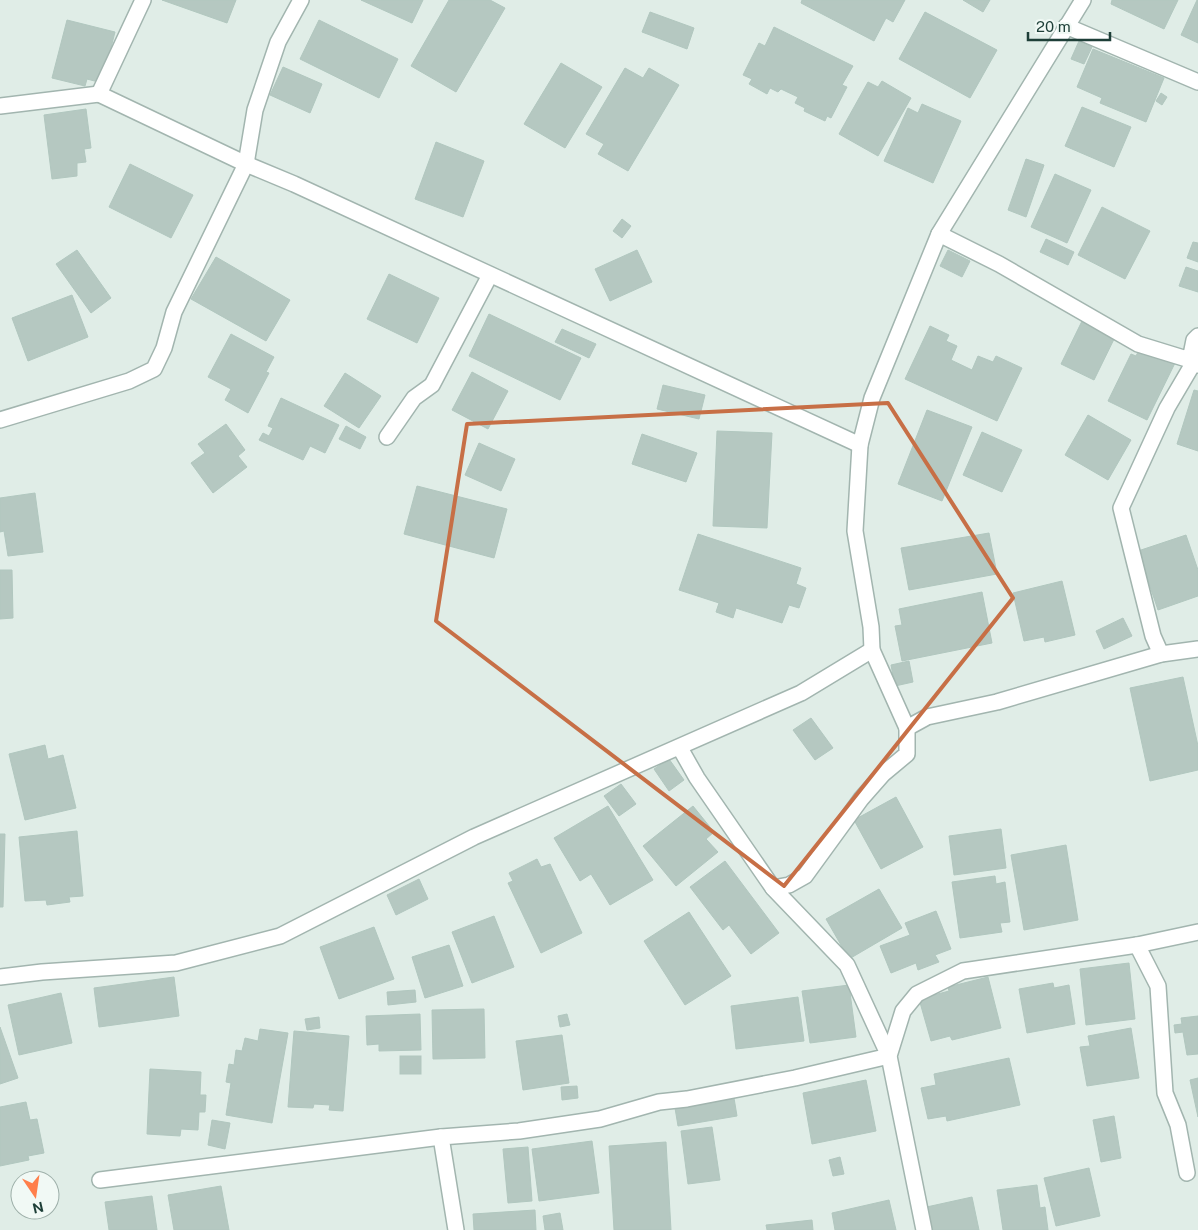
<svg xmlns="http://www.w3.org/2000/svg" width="1198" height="1230" font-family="'Public Sans',sans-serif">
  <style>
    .building { fill: #b5c8c1; stroke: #b1c7bf }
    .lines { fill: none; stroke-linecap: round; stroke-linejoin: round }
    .minor-casing { stroke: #a2b5af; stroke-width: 18 }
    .minor { stroke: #fff; stroke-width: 15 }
    .marked { fill: none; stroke: #c76f46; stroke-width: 4; stroke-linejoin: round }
  </style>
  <rect width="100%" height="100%" fill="#e0ede7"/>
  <g class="building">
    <polygon points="162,0 236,0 227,23"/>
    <polygon points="361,0 423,0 412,23"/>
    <polygon points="449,0 490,0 505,8 456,92 411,66"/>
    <polygon points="802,0 905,0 893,22 886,18 874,41 801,3"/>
    <polygon points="963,0 990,0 983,12"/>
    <polygon points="1112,0 1178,0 1164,29 1111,4"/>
    <polygon points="1197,0 1198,0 1198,43 1181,35"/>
    <polygon points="650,12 694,28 687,49 642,32"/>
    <polygon points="925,12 997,50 970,98 899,59"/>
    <polygon points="67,20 115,32 102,83 87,79 85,86 52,78"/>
    <polygon points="319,20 398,59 379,98 300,59"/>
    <polygon points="774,27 853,66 842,85 847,87 831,118 827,116 825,121 804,111 805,108 795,103 798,97 781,89 778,92 770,88 767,94 749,84 752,79 743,75 759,43 765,46"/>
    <polygon points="1079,41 1092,47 1084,64 1071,59"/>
    <polygon points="1093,49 1164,78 1146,122 1100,103 1102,98 1077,87"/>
    <polygon points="561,63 602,87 565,148 524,124"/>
    <polygon points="283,67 322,84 310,113 270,95"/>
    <polygon points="625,68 643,78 649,68 679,85 628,171 598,154 604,144 586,134"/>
    <polygon points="882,81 911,98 878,156 839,134 868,82 878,87"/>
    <polygon points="1161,93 1167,97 1162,105 1156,101"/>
    <polygon points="922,104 961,121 933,183 884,161 908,108 918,113"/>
    <polygon points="1082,107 1131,127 1114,167 1065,146"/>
    <polygon points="86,109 91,148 84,149 86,162 77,163 77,176 52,179 44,115"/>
    <polygon points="436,142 484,161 463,217 415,199"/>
    <polygon points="1026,159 1044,165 1026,217 1008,210"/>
    <polygon points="130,164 193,195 171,238 109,207"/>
    <polygon points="1055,174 1091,190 1067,243 1031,227"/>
    <polygon points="1102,207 1150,231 1125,279 1078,255"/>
    <polygon points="622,219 631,226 622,238 613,231"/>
    <polygon points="1046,239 1074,252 1068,265 1040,252"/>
    <polygon points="1193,242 1198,243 1198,262 1187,258"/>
    <polygon points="77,250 111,298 91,313 56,264"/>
    <polygon points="637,250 652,282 610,301 595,269"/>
    <polygon points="948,250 970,261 962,277 940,266"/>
    <polygon points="216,257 290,300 266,341 191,299"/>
    <polygon points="1186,267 1198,271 1198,292 1179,286"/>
    <polygon points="389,274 439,298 417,343 367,319"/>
    <polygon points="72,295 88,337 28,361 12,318"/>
    <polygon points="489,314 581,358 560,400 469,356"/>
    <polygon points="1084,317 1117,333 1094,380 1061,364"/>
    <polygon points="930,326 949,335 946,341 957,346 951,360 972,370 978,356 993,362 996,356 1022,368 997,421 905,379"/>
    <polygon points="562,329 596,344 589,358 555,342"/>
    <polygon points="231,334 274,357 266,372 269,373 248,413 225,400 231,389 208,377"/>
    <polygon points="1141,346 1175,363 1147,420 1108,401 1131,354 1136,356"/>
    <polygon points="472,372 508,391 488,429 452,410"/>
    <polygon points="345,373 381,396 359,428 324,406"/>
    <polygon points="663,385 705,395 699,419 657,409"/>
    <polygon points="1194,390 1198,391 1198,451 1177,444"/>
    <polygon points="281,398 339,425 325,453 310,446 303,460 259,440 263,433 269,436 273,428 268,426"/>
    <polygon points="927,410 972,427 942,501 898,484"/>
    <polygon points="1088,415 1131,440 1108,480 1065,455"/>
    <polygon points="226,424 245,450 238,456 247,467 213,493 191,463 205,453 198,444"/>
    <polygon points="346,426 366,437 360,449 339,439"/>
    <polygon points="717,431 772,433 767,528 713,526"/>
    <polygon points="982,432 1022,450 1002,492 963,475"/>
    <polygon points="642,434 697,453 686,482 632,464"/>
    <polygon points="479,443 515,459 501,491 465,475"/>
    <polygon points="417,486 507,509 494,558 404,534"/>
    <polygon points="35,493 43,552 8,556 4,531 0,532 0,498"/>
    <polygon points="989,533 997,574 909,590 901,548"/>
    <polygon points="698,534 801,568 796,584 806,588 799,608 789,605 782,623 736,608 733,618 716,612 719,603 679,590"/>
    <polygon points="1186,535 1198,570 1198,596 1158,610 1138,551"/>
    <polygon points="0,570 12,570 13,618 0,619"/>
    <polygon points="1062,581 1075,635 1045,642 1044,637 1024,641 1013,593"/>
    <polygon points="982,592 992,643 902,661 895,626 902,625 899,609"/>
    <polygon points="1123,618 1132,636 1104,649 1096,631"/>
    <polygon points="909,661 913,682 895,686 891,665"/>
    <polygon points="1183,677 1198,746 1198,770 1150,781 1130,688"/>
    <polygon points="811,718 833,748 815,760 793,730"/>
    <polygon points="45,745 48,759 63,755 76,808 25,820 9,754"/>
    <polygon points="669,759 684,780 669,791 654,769"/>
    <polygon points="621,784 636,804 619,816 604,796"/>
    <polygon points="896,797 923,847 881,869 854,820"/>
    <polygon points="608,806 653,880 610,905 591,874 580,881 554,838"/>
    <polygon points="693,806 714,832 706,839 718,852 676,886 643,846"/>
    <polygon points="1001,829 1006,868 954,875 949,836"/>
    <polygon points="77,831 83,896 69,897 70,902 47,905 46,900 25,901 19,837"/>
    <polygon points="0,834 5,834 3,907 0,907"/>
    <polygon points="1066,845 1078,920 1024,930 1011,855"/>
    <polygon points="537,859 541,867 550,864 582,933 541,953 508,883 513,881 509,873"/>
    <polygon points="725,861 779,933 751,954 729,925 723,930 690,887"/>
    <polygon points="995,876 996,884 1005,882 1010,922 1000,923 1002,932 960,938 952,882"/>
    <polygon points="419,879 428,899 396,915 387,895"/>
    <polygon points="879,889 902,928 849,959 826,919"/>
    <polygon points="936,911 951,949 935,955 939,962 918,970 916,963 891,973 880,946 910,935 905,923"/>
    <polygon points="689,912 731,976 685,1005 644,941"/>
    <polygon points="494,916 514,967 472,983 452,932"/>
    <polygon points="374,927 394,979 339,999 320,947"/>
    <polygon points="449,945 463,986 425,998 412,957"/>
    <polygon points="1129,963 1135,1019 1086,1025 1080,969"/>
    <polygon points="174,977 179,1016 99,1027 94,988"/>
    <polygon points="988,977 1001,1028 952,1040 950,1036 931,1041 919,999 949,991 948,987"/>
    <polygon points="1053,983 1054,988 1069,985 1075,1024 1027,1033 1019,989"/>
    <polygon points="849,985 856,1037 810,1043 802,991"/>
    <polygon points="415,990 416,1002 388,1005 387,992"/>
    <polygon points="61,993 72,1043 19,1055 8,1005"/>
    <polygon points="798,997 804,1041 736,1049 731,1006"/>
    <polygon points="484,1009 485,1058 433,1059 432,1010"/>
    <polygon points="420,1014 421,1050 379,1051 379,1044 367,1045 366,1016"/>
    <polygon points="567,1014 570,1025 560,1027 558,1016"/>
    <polygon points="1198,1016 1198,1054 1187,1055 1183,1032 1175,1033 1174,1025 1182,1024 1181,1018"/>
    <polygon points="319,1017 320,1028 307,1030 305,1019"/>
    <polygon points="0,1027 18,1078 0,1084"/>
    <polygon points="1131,1028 1139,1078 1087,1086 1080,1047 1090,1046 1088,1036"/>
    <polygon points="260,1029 288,1033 272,1123 226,1115 231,1083 226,1082 229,1064 234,1065 236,1050 242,1051 245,1038 258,1041"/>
    <polygon points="294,1031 349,1036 343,1111 329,1110 330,1105 314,1104 313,1108 288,1107"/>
    <polygon points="562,1035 569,1083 523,1090 516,1041"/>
    <rect x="400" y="1056" width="21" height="18"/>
    <polygon points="1009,1058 1020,1105 947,1121 946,1116 928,1119 921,1088 936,1085 934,1074"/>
    <polygon points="150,1069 201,1072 200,1095 206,1095 205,1112 199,1112 198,1130 181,1129 180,1136 147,1134"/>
    <polygon points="1198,1078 1198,1117 1190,1080"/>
    <polygon points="866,1080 876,1131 812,1144 803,1093"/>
    <polygon points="577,1086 578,1098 562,1100 561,1087"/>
    <polygon points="734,1098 737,1116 678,1126 675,1108"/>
    <polygon points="26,1102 30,1120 37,1119 44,1153 28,1156 29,1160 0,1166 0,1107"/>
    <polygon points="1114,1116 1121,1158 1101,1162 1093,1120"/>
    <polygon points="212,1120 230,1123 225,1149 208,1145"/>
    <polygon points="712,1127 720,1180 688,1184 681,1131"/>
    <polygon points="592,1141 599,1193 539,1201 532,1149"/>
    <polygon points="666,1142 671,1230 614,1230 609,1146"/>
    <polygon points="528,1147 532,1201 508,1203 503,1149"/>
    <polygon points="840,1157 844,1174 833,1176 829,1160"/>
    <polygon points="1089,1168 1100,1216 1056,1226 1044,1178"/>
    <polygon points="1037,1185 1040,1208 1045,1207 1048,1230 1003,1230 997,1190"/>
    <polygon points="221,1186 229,1230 174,1230 168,1195"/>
    <polygon points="152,1196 157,1230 109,1230 105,1202"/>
    <polygon points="972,1197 979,1230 927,1230 922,1208"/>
    <polygon points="889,1200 896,1230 835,1230 832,1213"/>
    <polygon points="535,1210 536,1230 474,1230 473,1214"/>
    <polygon points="560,1213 563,1230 545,1230 543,1216"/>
    <polygon points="812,1220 813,1230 767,1230 766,1225"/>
  </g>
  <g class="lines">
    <defs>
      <g id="minor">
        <polyline points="143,0 99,94 246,164 294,184 860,445"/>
        <polyline points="1083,0 939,234 872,398 860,445 855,531 871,627 872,650 907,728 927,717 997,702 1161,654 1198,649"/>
        <polyline points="1066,26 1198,82"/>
        <polyline points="0,106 99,94"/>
        <polyline points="939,234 999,264 1138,344 1190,360 1194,340 1198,336"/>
        <polyline points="0,420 129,381 154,369 164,348 174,312 246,164 255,110 278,42 301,0"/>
        <polyline points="387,437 414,398 432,385 490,275"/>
        <polyline points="1161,654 1153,636 1121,508 1167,408 1194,362 1198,365"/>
        <polyline points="680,748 697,778 773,888"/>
        <polyline points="1137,945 1158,986 1165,1093 1178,1125 1187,1173"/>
        <polyline points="0,977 42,972 176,963 280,936 474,837 801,693 872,650"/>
        <polyline points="100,1180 441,1137"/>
        <polyline points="456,1230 441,1137 519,1131 600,1119 659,1102 687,1099 795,1078 889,1056 847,965 773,888 789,885 805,876 861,799 883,774 907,754 907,728"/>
        <polyline points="924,1230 889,1056 903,1011 917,994 963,971 1137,945 1198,932"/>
      </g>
    </defs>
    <use href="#minor" class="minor-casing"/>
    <use href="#minor" class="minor"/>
  </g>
  <path class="marked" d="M888,403L1013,598L784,886L436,621L467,424Z"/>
  <g transform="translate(35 1195) rotate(167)"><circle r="24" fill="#f1f9f5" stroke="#9dafa9"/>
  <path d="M0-4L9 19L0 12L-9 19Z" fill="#ff7f4b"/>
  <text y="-8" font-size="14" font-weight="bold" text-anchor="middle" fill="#1e3f38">N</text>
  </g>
  <path d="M1028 32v8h82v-8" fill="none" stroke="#1e3f38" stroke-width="2.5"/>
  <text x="1036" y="32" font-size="15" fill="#1e3f38" stroke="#f1f9f5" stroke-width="4" paint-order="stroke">20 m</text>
</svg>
